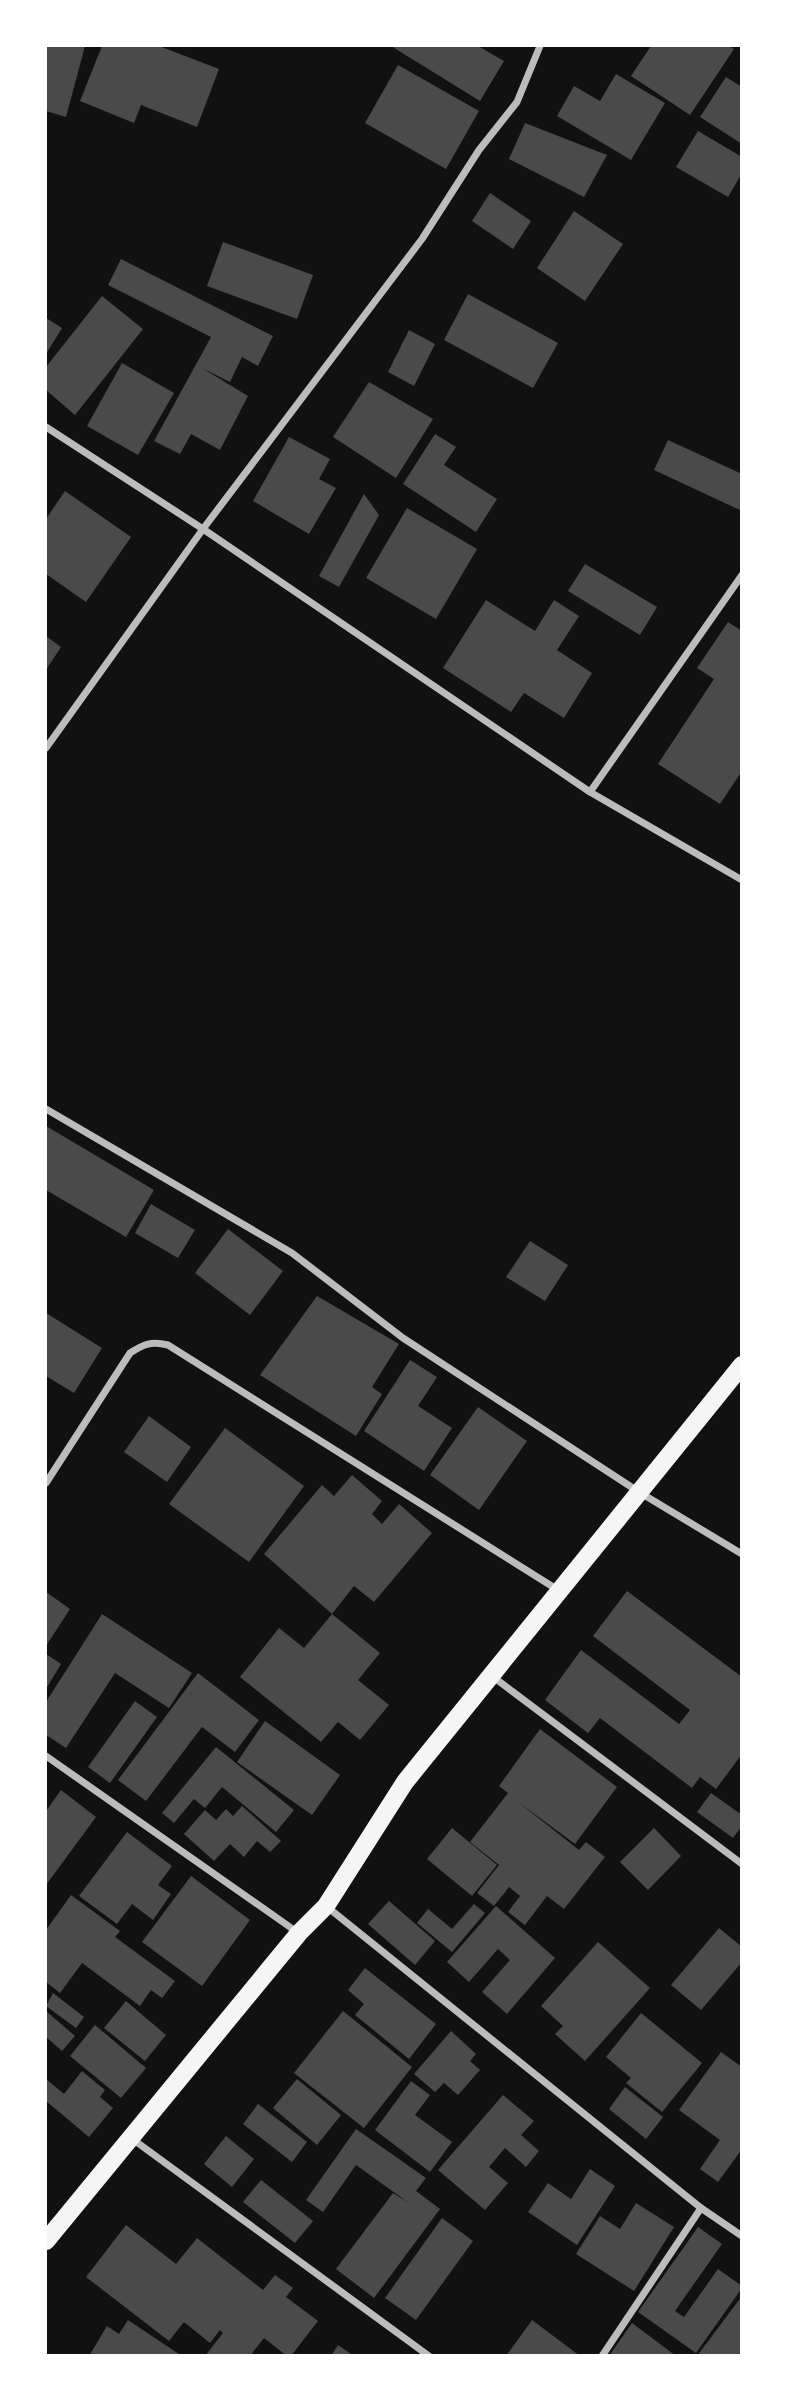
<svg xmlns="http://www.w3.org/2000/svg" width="787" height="2401" font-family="Quicksand,sans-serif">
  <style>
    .building { fill: #4a4a4a }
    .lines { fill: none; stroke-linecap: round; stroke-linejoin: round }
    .minor { stroke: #bcbcbc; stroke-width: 7 }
    .primary { stroke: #f5f5f5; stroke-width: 18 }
  </style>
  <rect width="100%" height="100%" fill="#111"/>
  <g class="building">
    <polygon points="46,46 85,46 66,117 46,111"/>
    <polygon points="102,46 159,46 219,69 197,127 141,105 134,123 80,101"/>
    <polygon points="391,46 478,46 504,61 480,101"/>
    <polygon points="651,46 729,46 734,49 690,115 631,76"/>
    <polygon points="398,65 479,111 446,169 365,123"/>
    <polygon points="616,74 665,103 631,160 557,116 574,86 600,101"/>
    <polygon points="726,77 742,87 742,144 700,117"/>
    <polygon points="525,123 607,155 584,197 509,159"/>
    <polygon points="698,131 742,157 742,173 728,197 676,167"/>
    <polygon points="490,193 531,221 513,249 472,221"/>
    <polygon points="574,211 623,244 585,301 537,268"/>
    <polygon points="223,242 313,275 297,319 207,286"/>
    <polygon points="121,259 273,336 258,366 242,357 230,382 202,368 248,396 220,450 191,434 180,454 154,441 211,337 108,285"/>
    <polygon points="468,294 558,343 533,388 444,340"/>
    <polygon points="102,296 143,329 75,415 46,390 46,367"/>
    <polygon points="46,318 62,328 46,354"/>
    <polygon points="409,330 435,344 414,386 388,372"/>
    <polygon points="122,363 174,393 138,455 87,426"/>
    <polygon points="369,382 433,419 396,478 333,437"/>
    <polygon points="435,434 456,447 444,465 497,499 476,532 403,484"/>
    <polygon points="289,437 330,459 319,479 336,488 309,534 253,501"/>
    <polygon points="668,440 742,474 742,511 654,470"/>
    <polygon points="65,491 131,537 86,602 46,574 46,519"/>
    <polygon points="364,494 379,515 339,587 319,576"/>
    <polygon points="407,508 477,549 436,619 366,578"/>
    <polygon points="585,564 657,607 640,635 568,591"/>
    <polygon points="486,600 535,631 554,600 579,616 557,650 592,673 564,718 524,693 511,712 443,668"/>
    <polygon points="728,622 742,631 742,771 720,804 658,764 714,679 697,668"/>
    <polygon points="46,636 61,647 46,670"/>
    <polygon points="46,1126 154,1190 126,1237 46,1190"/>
    <polygon points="151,1204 195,1230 178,1258 135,1233"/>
    <polygon points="228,1229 283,1271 250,1315 195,1273"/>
    <polygon points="530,1241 568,1265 545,1301 506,1277"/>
    <polygon points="317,1296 399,1344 372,1387 382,1394 356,1436 260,1375"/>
    <polygon points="46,1313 102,1348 74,1393 46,1376"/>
    <polygon points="410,1360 437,1377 418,1406 452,1428 424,1471 364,1431"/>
    <polygon points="478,1407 527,1441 479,1510 430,1475"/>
    <polygon points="149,1416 191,1447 167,1482 124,1452"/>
    <polygon points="225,1428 304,1486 249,1562 169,1504"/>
    <polygon points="352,1475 382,1501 372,1514 382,1524 399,1504 432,1533 374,1602 354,1586 332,1614 380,1653 358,1680 389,1705 360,1740 338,1722 321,1742 240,1677 279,1628 304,1648 332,1614 264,1554 322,1485 334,1496"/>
    <polygon points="627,1591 742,1677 742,1754 716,1789 700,1777 692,1788 600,1718 588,1733 545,1700 581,1650 679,1724 690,1710 593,1636"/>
    <polygon points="46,1592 70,1609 46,1646"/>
    <polygon points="102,1614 192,1673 169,1708 115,1673 66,1748 46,1735 46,1702"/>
    <polygon points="46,1654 61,1664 46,1689"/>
    <polygon points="198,1673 259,1720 235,1752 202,1727 146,1801 118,1780"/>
    <polygon points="135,1701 157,1717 110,1783 88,1767"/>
    <polygon points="265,1721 340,1775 312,1815 237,1762"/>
    <polygon points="540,1729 617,1787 575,1844 517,1801 579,1850 586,1842 605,1857 564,1909 547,1896 525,1925 508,1912 520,1896 509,1887 494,1906 477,1893 499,1865 470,1842 508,1793 499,1786"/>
    <polygon points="216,1747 294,1810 276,1832 222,1787 205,1808 194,1799 174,1823 162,1813"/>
    <polygon points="61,1790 96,1817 46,1885 46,1811"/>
    <polygon points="711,1793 742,1815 742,1826 733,1838 697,1812"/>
    <polygon points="242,1806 281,1841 270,1852 257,1841 244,1857 230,1844 214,1861 184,1834 205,1810 216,1820 226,1809 233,1816"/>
    <polygon points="452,1828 497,1865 472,1896 427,1859"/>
    <polygon points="654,1828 681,1856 648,1890 620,1862"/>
    <polygon points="127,1832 172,1866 158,1885 171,1894 153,1920 132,1904 117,1924 79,1896"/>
    <polygon points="191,1876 250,1920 202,1986 142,1942"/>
    <polygon points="71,1895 120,1931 115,1937 175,1981 162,1998 151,1990 140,2006 82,1963 60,1993 46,1982 46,1930"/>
    <polygon points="389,1901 435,1941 415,1965 368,1924"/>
    <polygon points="474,1904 485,1913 452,1952 417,1923 428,1909 452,1929"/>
    <polygon points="496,1906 555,1958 507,2014 482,1992 510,1960 498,1949 469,1982 447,1962"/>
    <polygon points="719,1928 742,1947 742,1962 701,2010 671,1985"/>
    <polygon points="598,1942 650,1988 585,2061 555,2034 563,2026 541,2006"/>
    <polygon points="365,1968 436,2024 409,2059 355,2015 364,2004 348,1990"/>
    <polygon points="53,1993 84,2017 76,2028 46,2006"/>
    <polygon points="126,2001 166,2035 145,2061 104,2028"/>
    <polygon points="46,2011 75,2036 62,2051 46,2037"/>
    <polygon points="343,2011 412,2067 364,2128 294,2073"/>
    <polygon points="641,2013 702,2063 662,2112 626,2083 631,2078 606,2057"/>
    <polygon points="95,2025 146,2068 121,2098 70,2056"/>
    <polygon points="451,2031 476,2054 470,2061 480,2070 458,2095 444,2083 435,2092 414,2074"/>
    <polygon points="721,2052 742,2067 742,2149 718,2182 700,2169 720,2140 679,2110"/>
    <polygon points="82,2071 105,2090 100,2097 113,2108 89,2137 46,2101 46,2079 64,2094"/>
    <polygon points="297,2079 341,2115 317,2145 273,2108"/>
    <polygon points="411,2081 430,2095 415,2115 452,2142 430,2172 375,2130"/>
    <polygon points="625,2087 663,2117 646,2139 609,2109"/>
    <polygon points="503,2095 534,2121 521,2135 539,2151 526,2167 505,2148 489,2167 508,2183 485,2210 438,2170"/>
    <polygon points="258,2104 307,2142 292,2162 243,2124"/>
    <polygon points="356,2129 426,2178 416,2191 440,2209 374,2298 336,2269 393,2193 409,2203 356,2165 323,2212 306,2200"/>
    <polygon points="226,2136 254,2159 232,2187 204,2164"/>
    <polygon points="590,2169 615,2186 577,2245 528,2212 548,2183 571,2199"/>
    <polygon points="261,2180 313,2221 295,2243 243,2202"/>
    <polygon points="636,2203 674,2227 634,2291 576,2254 600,2216 620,2229"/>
    <polygon points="442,2218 473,2241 416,2320 385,2298"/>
    <polygon points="126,2225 176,2264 197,2238 263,2290 275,2275 293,2288 286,2297 318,2321 291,2356 287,2356 264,2338 250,2356 205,2356 223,2333 220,2330 210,2343 184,2322 169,2341 86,2277"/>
    <polygon points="698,2227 722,2244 675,2311 684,2317 718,2269 742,2286 742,2288 696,2353 638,2312"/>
    <polygon points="742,2296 742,2350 738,2356 697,2356"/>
    <polygon points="128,2320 182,2356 89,2356 107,2326 119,2334"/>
    <polygon points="532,2320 580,2356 506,2356"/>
    <polygon points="632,2323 676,2356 609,2356"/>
    <polygon points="338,2345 354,2356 331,2356"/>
  </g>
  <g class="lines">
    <g class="minor">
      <polyline points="46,427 203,529 590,792 742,880"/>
      <polyline points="46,748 203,529 422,239 479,150 517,102 540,46"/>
      <polyline points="590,792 742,575"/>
      <polyline points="46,1109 292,1253 403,1338 639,1492 742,1554"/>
      <path d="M46,1483L130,1353C144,1344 151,1341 168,1345L558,1590"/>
      <polyline points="492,1676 742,1864"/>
      <polyline points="46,1756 297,1932"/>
      <polyline points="326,1906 701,2208 742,2236"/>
      <polyline points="131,2138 429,2356"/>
      <polyline points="602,2356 701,2208"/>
    </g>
    <polyline class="primary" points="46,2241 299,1933 326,1906 405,1782 742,1365"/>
  </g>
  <rect width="787" height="2401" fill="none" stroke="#ffffff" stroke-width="94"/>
</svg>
